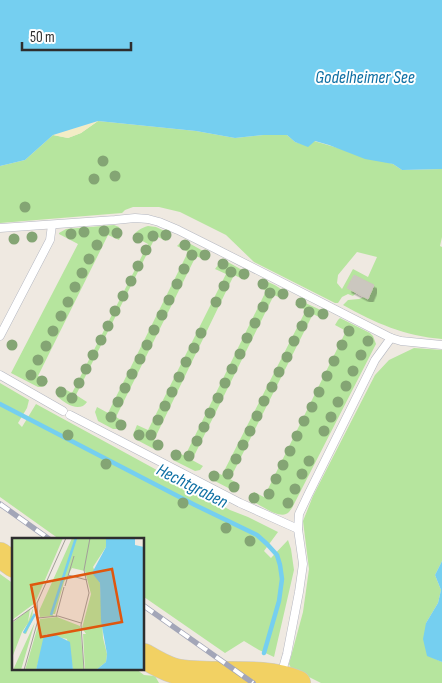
<svg xmlns="http://www.w3.org/2000/svg" width="442" height="683" font-family="'Sofia Sans Condensed',sans-serif">
  <style>
    .green { fill: #b6e59e; fill-rule: evenodd }
    .sand { fill: #f3ecc5 }
    .water { fill: #75cff0 }
    .lines { fill: none; stroke-linecap: round; stroke-linejoin: round }
    .stream { stroke: #75cff0; stroke-width: 4.5 }
    .building { fill: #cbc7bf; stroke: #cbc5ba; filter: url(#shadow) }
    .lane-casing { stroke: #b4b7c1; stroke-width: 9 }
    .primary-casing { stroke: #c9c9c9; stroke-width: 26 }
    .lane { stroke: #fff; stroke-width: 8 }
    .primary { stroke: #f2d163; stroke-width: 25 }
    .rail-casing { stroke: #a3a6b8; stroke-width: 5.5 }
    .rail { stroke: #fff; stroke-width: 4; stroke-dasharray: 11; stroke-linecap: butt }
    .tree { fill: #84a574 }
    .labels { text-anchor: middle; dominant-baseline: central; stroke-width: 4; stroke-linejoin: round; paint-order: stroke }
    .water-label { font-size: 18px; font-style: italic; fill: #0d6fa3; stroke: #fff }
    .inset-river { fill: none; stroke: #75cff0; stroke-width: 2.5 }
    .inset-road { fill: none; stroke: #a29e99; stroke-width: 1 }
    .view { fill: #df570e; fill-opacity: 0.15; stroke: #df570e; stroke-width: 2.5 }
    .inset-edge { fill: none; stroke: #2e2e2e; stroke-width: 2.5 }
  </style>
  <defs>
    <filter id="shadow"><feDropShadow dx="4.5" dy="4.5" stdDeviation="0" flood-color="#0004"/></filter>
  </defs>
  <rect width="100%" height="100%" fill="#efe9e1"/>
  <g class="green">
    <path d="M98,121L196,131L235,138L263,135H287L295,142L308,146L314,141L393,164L402,170L442,169V237L440,246L442,247V339C405,336 375,323 343,305L348,300L359,299L364,297L368,298L374,286L354,275L347,288L356,293L353,296L348,294L342,297L338,303H335L254,262L226,235L180,212L159,207H133L125,210L122,213L0,223V166L25,160L53,135L68,138L81,133ZM357,252L377,257L368,277L353,269L342,289L337,283L338,275Z"/>
    <path d="M114,225L119,227L122,233L119,240L108,235L38,376L48,381C46,386 43,387 38,387L11,373L78,244L59,234V233L66,229Z"/>
    <path d="M148,226L156,227L167,232L168,235L166,241L156,236L76,395L87,402C80,413 65,404 57,396V391L59,386L72,393L148,244L133,236C136,231 141,228 148,226Z"/>
    <path d="M181,242H187L205,252C207,255 207,257 205,260L196,256L116,417L126,423L124,427L122,429H113L98,421L95,412L97,407L108,413L188,252L177,246Z"/>
    <polygon points="221,261 226,261 244,271 246,277 245,280 234,275 154,440 163,445 161,450 156,450 135,439 133,435 137,425 148,430 226,274 215,269"/>
    <path d="M261,281C268,280 282,288 286,294L283,299L274,295L192,460L203,466L200,470L195,471L173,460L172,455L173,450L185,456L266,291L258,286Z"/>
    <polygon points="299,300 325,312 326,315 323,319 313,314 230,479 240,485 237,490 234,491 211,479 210,476 213,471 222,475 306,310 295,305"/>
    <path d="M340,318L370,333L373,336L376,344L292,508C290,510 289,513 286,514C278,518 260,505 252,501L251,498L254,492L264,497L346,331L335,325L338,320Z"/>
    <polygon points="414,348 442,350 442,561 435,575 441,590 438,603 426,623 427,655 442,662 442,683 321,683 291,668 289,664 303,612 309,569 303,521 313,496 375,375 389,360"/>
    <polygon points="0,383 29,400 27,408 18,423 22,427 36,404 230,510 248,517 278,532 264,551 271,558 288,540 291,549 294,570 274,657 259,650 244,641 225,653 144,597 144,539 59,539 0,497"/>
    <polygon points="0,574 14,584 14,669 136,669 144,675 155,676 159,683 0,683"/>
  </g>
  <polygon class="sand" points="98,121 81,133 68,138 53,135"/>
  <g class="water">
    <polygon points="0,0 442,0 442,169 402,170 393,164 365,159 329,145 315,141 308,147 295,142 287,135 263,135 235,138 196,131 98,121 53,135 25,160 0,166"/>
    <polygon points="442,561 442,662 427,656 423,639 426,623 438,603 441,590 435,575"/>
  </g>
  <g class="lines">
    <polyline class="stream" points="0,404 195,505 257,535 267,544 277,555 280,565 282,579 279,601 264,653"/>
  </g>
  <polygon class="building" points="354,275 374,285 368,299 347,288"/>
  <g class="lines">
    <defs>
      <g id="lane">
        <polyline points="0,228 115,220 135,218 148,219 159,222 178,230 218,250 391,338 401,341 442,345"/>
        <polyline points="0,336 50,240 52,225"/>
        <polyline points="0,375 63,411"/>
        <polyline points="70,415 240,503 298,529"/>
        <polyline points="281,675 287,654 299,592 303,564 298,529 299,514 308,495 375,360 391,338"/>
      </g>
      <g id="primary">
        <polyline points="0,555 14,565"/>
        <path d="M144,656C154,662 164,668 175,671C189,674 204,674 218,674C245,674 273,673 298,683"/>
      </g>
    </defs>
    <use href="#lane" class="lane-casing"/>
    <use href="#primary" class="primary-casing"/>
    <use href="#lane" class="lane"/>
    <use href="#primary" class="primary"/>
    <defs>
      <g id="rail">
        <polyline points="0,504 49,539"/>
        <polyline points="144,606 253,683"/>
      </g>
    </defs>
    <use href="#rail" class="rail-casing"/>
    <use href="#rail" class="rail"/>
  </g>
  <g class="tree">
    <circle cx="103" cy="161" r="5.5"/>
    <circle cx="115" cy="176" r="5.5"/>
    <circle cx="94" cy="179" r="5.5"/>
    <circle cx="25" cy="207" r="5.5"/>
    <circle cx="104" cy="231" r="5.5"/>
    <circle cx="84" cy="232" r="5.5"/>
    <circle cx="117" cy="233" r="5.5"/>
    <circle cx="71" cy="234" r="5.5"/>
    <circle cx="166" cy="235" r="5.5"/>
    <circle cx="153" cy="236" r="5.5"/>
    <circle cx="32" cy="237" r="5.5"/>
    <circle cx="138" cy="238" r="5.5"/>
    <circle cx="14" cy="239" r="5.5"/>
    <circle cx="97" cy="245" r="5.5"/>
    <circle cx="185" cy="245" r="5.5"/>
    <circle cx="146" cy="250" r="5.5"/>
    <circle cx="192" cy="255" r="5.5"/>
    <circle cx="205" cy="255" r="5.5"/>
    <circle cx="89" cy="259" r="5.5"/>
    <circle cx="223" cy="264" r="5.5"/>
    <circle cx="138" cy="266" r="5.5"/>
    <circle cx="184" cy="269" r="5.5"/>
    <circle cx="231" cy="272" r="5.5"/>
    <circle cx="82" cy="273" r="5.5"/>
    <circle cx="244" cy="274" r="5.5"/>
    <circle cx="131" cy="281" r="5.5"/>
    <circle cx="177" cy="284" r="5.5"/>
    <circle cx="263" cy="284" r="5.5"/>
    <circle cx="224" cy="286" r="5.5"/>
    <circle cx="75" cy="287" r="5.5"/>
    <circle cx="270" cy="293" r="5.5"/>
    <circle cx="283" cy="294" r="5.5"/>
    <circle cx="123" cy="296" r="5.5"/>
    <circle cx="169" cy="300" r="5.5"/>
    <circle cx="68" cy="302" r="5.5"/>
    <circle cx="216" cy="302" r="5.5"/>
    <circle cx="301" cy="303" r="5.5"/>
    <circle cx="263" cy="307" r="5.5"/>
    <circle cx="115" cy="311" r="5.5"/>
    <circle cx="309" cy="312" r="5.5"/>
    <circle cx="323" cy="314" r="5.5"/>
    <circle cx="162" cy="315" r="5.5"/>
    <circle cx="61" cy="316" r="5.5"/>
    <circle cx="255" cy="323" r="5.5"/>
    <circle cx="108" cy="326" r="5.5"/>
    <circle cx="302" cy="326" r="5.5"/>
    <circle cx="154" cy="330" r="5.5"/>
    <circle cx="53" cy="331" r="5.5"/>
    <circle cx="349" cy="331" r="5.5"/>
    <circle cx="201" cy="333" r="5.5"/>
    <circle cx="247" cy="338" r="5.5"/>
    <circle cx="101" cy="340" r="5.5"/>
    <circle cx="294" cy="341" r="5.5"/>
    <circle cx="368" cy="341" r="5.5"/>
    <circle cx="12" cy="345" r="5.5"/>
    <circle cx="147" cy="345" r="5.5"/>
    <circle cx="342" cy="345" r="5.5"/>
    <circle cx="46" cy="346" r="5.5"/>
    <circle cx="194" cy="348" r="5.5"/>
    <circle cx="240" cy="354" r="5.5"/>
    <circle cx="93" cy="355" r="5.5"/>
    <circle cx="361" cy="355" r="5.5"/>
    <circle cx="287" cy="357" r="5.5"/>
    <circle cx="140" cy="359" r="5.5"/>
    <circle cx="38" cy="360" r="5.5"/>
    <circle cx="334" cy="361" r="5.5"/>
    <circle cx="186" cy="362" r="5.5"/>
    <circle cx="86" cy="369" r="5.5"/>
    <circle cx="232" cy="369" r="5.5"/>
    <circle cx="353" cy="371" r="5.5"/>
    <circle cx="279" cy="372" r="5.5"/>
    <circle cx="132" cy="374" r="5.5"/>
    <circle cx="31" cy="375" r="5.5"/>
    <circle cx="327" cy="376" r="5.5"/>
    <circle cx="179" cy="377" r="5.5"/>
    <circle cx="42" cy="381" r="5.5"/>
    <circle cx="79" cy="383" r="5.5"/>
    <circle cx="225" cy="383" r="5.5"/>
    <circle cx="346" cy="386" r="5.5"/>
    <circle cx="272" cy="387" r="5.5"/>
    <circle cx="125" cy="388" r="5.5"/>
    <circle cx="61" cy="392" r="5.5"/>
    <circle cx="172" cy="392" r="5.5"/>
    <circle cx="319" cy="392" r="5.5"/>
    <circle cx="72" cy="398" r="5.5"/>
    <circle cx="218" cy="398" r="5.5"/>
    <circle cx="264" cy="401" r="5.5"/>
    <circle cx="118" cy="402" r="5.5"/>
    <circle cx="338" cy="402" r="5.5"/>
    <circle cx="165" cy="406" r="5.5"/>
    <circle cx="312" cy="407" r="5.5"/>
    <circle cx="210" cy="413" r="5.5"/>
    <circle cx="257" cy="416" r="5.5"/>
    <circle cx="111" cy="417" r="5.5"/>
    <circle cx="331" cy="417" r="5.5"/>
    <circle cx="158" cy="420" r="5.5"/>
    <circle cx="304" cy="421" r="5.5"/>
    <circle cx="121" cy="425" r="5.5"/>
    <circle cx="204" cy="427" r="5.5"/>
    <circle cx="250" cy="431" r="5.5"/>
    <circle cx="324" cy="431" r="5.5"/>
    <circle cx="68" cy="435" r="5.5"/>
    <circle cx="139" cy="435" r="5.5"/>
    <circle cx="151" cy="435" r="5.5"/>
    <circle cx="297" cy="436" r="5.5"/>
    <circle cx="197" cy="441" r="5.5"/>
    <circle cx="158" cy="445" r="5.5"/>
    <circle cx="243" cy="445" r="5.5"/>
    <circle cx="290" cy="451" r="5.5"/>
    <circle cx="176" cy="455" r="5.5"/>
    <circle cx="189" cy="456" r="5.5"/>
    <circle cx="236" cy="459" r="5.5"/>
    <circle cx="309" cy="461" r="5.5"/>
    <circle cx="106" cy="464" r="5.5"/>
    <circle cx="283" cy="465" r="5.5"/>
    <circle cx="228" cy="474" r="5.5"/>
    <circle cx="302" cy="474" r="5.5"/>
    <circle cx="214" cy="476" r="5.5"/>
    <circle cx="276" cy="479" r="5.5"/>
    <circle cx="234" cy="487" r="5.5"/>
    <circle cx="295" cy="489" r="5.5"/>
    <circle cx="269" cy="494" r="5.5"/>
    <circle cx="254" cy="498" r="5.5"/>
    <circle cx="183" cy="503" r="5.5"/>
    <circle cx="288" cy="503" r="5.5"/>
    <circle cx="226" cy="528" r="5.5"/>
    <circle cx="250" cy="541" r="5.5"/>
  </g>
  <g class="labels">
    <g class="water-label">
      <text x="365" y="77">Godelheimer See</text>
      <text transform="translate(192 486) rotate(27)">Hechtgraben</text>
    </g>
  </g>
  <g transform="translate(12 538)">
    <rect width="132" height="132" fill="#efe9e1"/>
    <path d="M0,0H51L23,65L0,82ZM60,0H94V9L81,29L88,45L91,100L95,116L94,124L84,132H73L71,96H74L70,90L79,56L73,33L60,30L52,44L43,76H40L42,78L28,79L27,73ZM21,70L20,83L14,96L11,95L16,85L10,94L0,120V85L18,71L16,84ZM45,79L68,88L72,132H61L55,101L34,96L24,132H13L28,81ZM23,84L9,132H1Z" fill="#b6e59e"/>
    <path d="M94,0H123V7L132,9V132H84L94,124L95,116L89,83L88,45L80,35L94,9ZM42,96L58,104L61,132H24L32,97Z" fill="#75cff0"/>
    <path class="inset-river" d="M39,77L64,0M12,95L23,76"/>
    <path class="inset-road" d="M56,37L75,42M53,48L62,18M44,79L52,49M26,80L46,78L69,85M0,84L24,67M12,132L26,82L25,65L54,0M72,132L69,87L77,55L72,32L78,0"/>
    <path class="view" d="M100,31L110,84L29,99L19,47Z"/>
    <rect width="132" height="132" class="inset-edge"/>
  </g>
  <path d="M22 42v8h109v-8" fill="none" stroke="#2e2e2e" stroke-width="2.5"/>
  <text x="30" y="42" font-size="15" fill="#2e2e2e" stroke="#ffffff" stroke-width="4" paint-order="stroke">50 m</text>
</svg>
